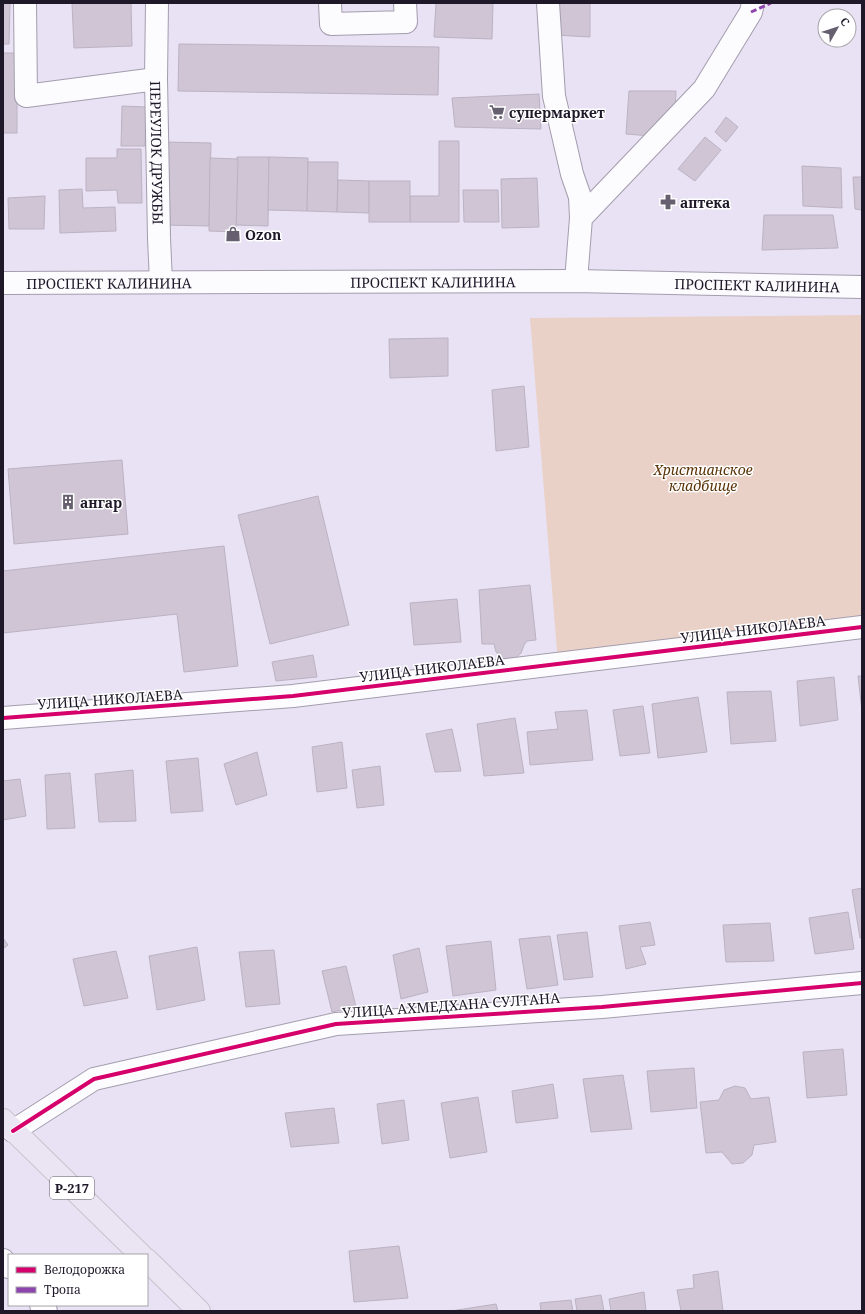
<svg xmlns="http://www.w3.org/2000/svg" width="865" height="1314" font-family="'Noto Serif',serif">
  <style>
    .green { fill: #ead1c7 }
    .building { fill: #cfc5d5; stroke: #bbb2c2 }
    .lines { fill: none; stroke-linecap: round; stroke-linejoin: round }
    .minor-casing { stroke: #a39dad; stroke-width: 24 }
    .highway-casing { stroke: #c6c2cc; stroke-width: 24 }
    .minor { stroke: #fcfbfe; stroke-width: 22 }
    .highway { stroke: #ebe5f3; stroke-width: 22 }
    .quiet { stroke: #8e44ad; stroke-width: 3; stroke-dasharray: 6 3; stroke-linecap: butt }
    .cycleway-casing { stroke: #fff; stroke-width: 6 }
    .cycleway { stroke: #d6006c; stroke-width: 4 }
    .labels { text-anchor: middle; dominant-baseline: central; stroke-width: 3; stroke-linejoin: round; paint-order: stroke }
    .shield { fill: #fff; stroke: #625d68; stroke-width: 1 }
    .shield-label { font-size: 13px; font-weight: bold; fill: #1e1828 }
    .poi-label { font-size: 14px; font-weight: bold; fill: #1e1828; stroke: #fff; text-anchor: start }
    .street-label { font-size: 14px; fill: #1e1828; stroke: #fff }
    .park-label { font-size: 14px; font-style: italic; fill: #5a3307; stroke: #fff }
  </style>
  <rect width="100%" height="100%" fill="#e9e2f5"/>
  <polygon class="green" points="862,315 862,627 558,664 530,318"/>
  <g class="building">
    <polygon points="3,3 10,3 9,44 3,44"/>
    <polygon points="72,3 131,3 132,46 74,48"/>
    <polygon points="436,3 493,3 492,39 434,37"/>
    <polygon points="555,3 590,3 590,37 555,35"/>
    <polygon points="179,44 439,47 438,95 178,91"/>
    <rect x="3" y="53" width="14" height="80"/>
    <polygon points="629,91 676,91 675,111 651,136 626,134"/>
    <polygon points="539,94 541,129 455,127 452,98"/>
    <polygon points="122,106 146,107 145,146 121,146"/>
    <polygon points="726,117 738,127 726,142 715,132"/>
    <polygon points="705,137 721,150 695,181 678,169"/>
    <polygon points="439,141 459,141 459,222 410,222 410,196 439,196"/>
    <polygon points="166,142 211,143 209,226 165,225"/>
    <polygon points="117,149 141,149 142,203 118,203 117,190 86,191 86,158 117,158"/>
    <polygon points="237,157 269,157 268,226 236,225"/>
    <polygon points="269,157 308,158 307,211 268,210"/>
    <polygon points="210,158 238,159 236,232 209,231"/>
    <polygon points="308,162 338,162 337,212 307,211"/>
    <polygon points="802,166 841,168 842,208 803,206"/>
    <polygon points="853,177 862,177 862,210 855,209"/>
    <polygon points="537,178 539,227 502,228 501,179"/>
    <polygon points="338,180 369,181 369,213 337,212"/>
    <rect x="369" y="181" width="41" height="41"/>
    <polygon points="82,189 83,208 115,207 116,231 60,233 59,190"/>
    <polygon points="463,190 498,190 499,222 464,222"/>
    <polygon points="45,196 44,229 9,229 8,198"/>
    <polygon points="764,215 833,215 838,248 762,250"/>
    <polygon points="448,338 448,376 390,378 389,339"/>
    <polygon points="524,386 529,447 496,451 492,390"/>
    <polygon points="122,460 128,534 14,544 8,469"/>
    <polygon points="318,496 349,625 270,644 238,515"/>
    <polygon points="224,546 238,666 184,672 177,614 3,633 3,571"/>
    <polygon points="530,585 536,640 527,641 524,645 521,653 515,659 504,659 496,652 494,644 482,644 479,590"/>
    <polygon points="457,599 461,642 414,645 410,603"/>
    <polygon points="313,655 317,677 276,681 272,662"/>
    <polygon points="858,676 862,676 862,711"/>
    <polygon points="834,677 838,720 800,726 797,681"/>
    <polygon points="771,691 776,741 731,744 727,692"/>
    <polygon points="698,697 707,752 658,758 652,704"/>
    <polygon points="643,706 650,753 620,756 613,710"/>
    <polygon points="587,710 593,760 530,765 527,732 558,729 555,712"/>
    <polygon points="515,718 524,773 484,776 477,724"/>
    <polygon points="452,729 461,771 435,772 426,734"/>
    <polygon points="342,742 347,788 317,792 312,747"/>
    <polygon points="257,752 267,795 236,805 224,764"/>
    <polygon points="198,758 203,811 171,813 166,761"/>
    <polygon points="380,766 384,805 357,808 352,770"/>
    <polygon points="133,770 136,821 99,822 95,774"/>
    <polygon points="70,773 75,828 47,829 45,775"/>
    <polygon points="20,779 26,816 3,820 3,781"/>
    <polygon points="862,888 862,938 860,938 852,890"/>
    <polygon points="848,912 854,949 815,954 809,918"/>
    <polygon points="650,922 655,945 640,947 646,964 626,969 619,926"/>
    <polygon points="770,923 774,961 726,962 723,925"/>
    <polygon points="587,932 593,977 564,980 557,935"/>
    <polygon points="550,936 558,985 527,989 519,939"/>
    <polygon points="3,938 8,945 3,949"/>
    <polygon points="491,941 496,990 453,996 446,946"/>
    <polygon points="197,947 205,1000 157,1010 149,956"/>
    <polygon points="419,948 428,992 401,999 393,955"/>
    <polygon points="274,950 280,1004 246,1007 239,952"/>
    <polygon points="116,951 128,998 84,1006 73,959"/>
    <polygon points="346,966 356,1007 332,1012 322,971"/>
    <polygon points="843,1049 847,1095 807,1098 803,1052"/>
    <polygon points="694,1068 697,1108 651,1112 647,1071"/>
    <polygon points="623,1075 632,1129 591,1132 583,1079"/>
    <polygon points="553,1084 558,1118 516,1123 512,1091"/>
    <polygon points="735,1086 745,1088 751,1099 769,1097 776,1142 754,1145 752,1155 743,1163 732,1164 722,1152 706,1153 700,1102 719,1100 724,1090"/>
    <polygon points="478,1097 487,1152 450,1158 441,1103"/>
    <polygon points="404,1100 409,1140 382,1144 377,1104"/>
    <polygon points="334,1108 339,1143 291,1147 285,1113"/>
    <polygon points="399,1246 408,1298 354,1302 349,1251"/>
    <polygon points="718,1271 723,1311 681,1311 677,1290 694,1288 693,1275"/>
    <polygon points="644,1292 646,1311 611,1311 609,1299"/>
    <polygon points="601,1295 604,1311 577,1311 575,1299"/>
    <polygon points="571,1300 573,1311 541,1311 540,1303"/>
    <polygon points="496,1304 498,1311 451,1311"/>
  </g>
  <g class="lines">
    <defs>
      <g id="minor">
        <path id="s1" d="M25,3L26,96L156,79L159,238L161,282"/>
        <polyline points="330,3 331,24 406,22 405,3"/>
        <polyline points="548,3 554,96 572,174 580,197 581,218"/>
        <polyline points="156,79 157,3"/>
        <polyline points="576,281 581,218 704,89 751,12 753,3"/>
        <path id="s2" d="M3,283L576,281L862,287"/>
        <polyline points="3,718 293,696 862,627"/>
        <polyline points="13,1131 94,1079 336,1024 602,1007 862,983"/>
        <polyline points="3,1260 9,1267"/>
        <polyline points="41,1305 46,1311"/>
      </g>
      <g id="highway">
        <polyline points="3,1120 141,1255"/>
        <polyline points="147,1260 199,1311"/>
      </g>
    </defs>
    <use href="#minor" class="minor-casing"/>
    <use href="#highway" class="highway-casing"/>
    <use href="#minor" class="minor"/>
    <use href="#highway" class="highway"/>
    <polyline class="quiet" points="751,12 771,3"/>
    <defs>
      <g id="cycleway">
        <polyline points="3,718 293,696 862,627"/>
        <polyline points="13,1131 94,1079 336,1024 602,1007 862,983"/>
      </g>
    </defs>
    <use href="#cycleway" class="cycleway-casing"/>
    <use href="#cycleway" class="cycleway"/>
  </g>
  <defs>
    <symbol id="supermarket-bare" viewBox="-9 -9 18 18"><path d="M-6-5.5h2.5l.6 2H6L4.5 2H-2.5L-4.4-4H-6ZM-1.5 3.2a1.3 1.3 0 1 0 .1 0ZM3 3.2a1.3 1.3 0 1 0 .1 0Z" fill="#655f70" stroke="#fff" stroke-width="2.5" paint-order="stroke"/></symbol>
    <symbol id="pharmacy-bare" viewBox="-9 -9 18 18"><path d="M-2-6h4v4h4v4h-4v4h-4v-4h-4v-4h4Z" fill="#655f70" stroke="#fff" stroke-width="2.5" paint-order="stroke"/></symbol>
    <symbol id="shop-bare" viewBox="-9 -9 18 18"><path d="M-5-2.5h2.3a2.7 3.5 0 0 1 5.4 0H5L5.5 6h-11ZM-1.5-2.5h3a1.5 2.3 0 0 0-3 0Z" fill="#655f70" stroke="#fff" stroke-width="2.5" paint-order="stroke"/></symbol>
    <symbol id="building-bare" viewBox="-9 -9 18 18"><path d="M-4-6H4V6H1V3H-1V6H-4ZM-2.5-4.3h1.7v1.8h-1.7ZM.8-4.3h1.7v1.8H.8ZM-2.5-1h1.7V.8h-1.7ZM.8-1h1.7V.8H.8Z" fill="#655f70" stroke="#fff" stroke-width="2.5" paint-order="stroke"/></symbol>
  </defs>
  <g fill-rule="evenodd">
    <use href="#supermarket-bare" x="486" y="101" width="22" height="22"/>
    <use href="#pharmacy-bare" x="657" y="191" width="22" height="22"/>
    <use href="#shop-bare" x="222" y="223" width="22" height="22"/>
    <use href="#building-bare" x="57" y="491" width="22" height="22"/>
  </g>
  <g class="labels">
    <rect class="shield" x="50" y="1177" width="44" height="22" rx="3"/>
    <g class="shield-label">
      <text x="72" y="1188">Р-217</text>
    </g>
    <g class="poi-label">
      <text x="509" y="112">супермаркет</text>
      <text x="680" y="202">аптека</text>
      <text x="245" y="234">Ozon</text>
      <text x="80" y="502">ангар</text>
    </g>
    <g class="street-label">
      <text stroke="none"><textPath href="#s1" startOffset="298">ПЕРЕУЛОК ДРУЖБЫ</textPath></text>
      <text stroke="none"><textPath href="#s2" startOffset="430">ПРОСПЕКТ КАЛИНИНА</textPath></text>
      <text stroke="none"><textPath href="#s2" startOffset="106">ПРОСПЕКТ КАЛИНИНА</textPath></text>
      <text stroke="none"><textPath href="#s2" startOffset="754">ПРОСПЕКТ КАЛИНИНА</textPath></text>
      <text transform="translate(753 629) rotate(-7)">УЛИЦА НИКОЛАЕВА</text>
      <text transform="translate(432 668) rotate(-7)">УЛИЦА НИКОЛАЕВА</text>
      <text transform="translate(110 699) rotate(-4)">УЛИЦА НИКОЛАЕВА</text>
      <text transform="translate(451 1005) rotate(-4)">УЛИЦА АХМЕДХАНА СУЛТАНА</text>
    </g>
    <g class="park-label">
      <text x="703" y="469">Христианское<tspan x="703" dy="16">кладбище</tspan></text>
    </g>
  </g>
  <rect width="865" height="1314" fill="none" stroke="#1e1828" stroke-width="8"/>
  <rect x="8" y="1254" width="140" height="52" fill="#ffffff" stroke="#a5a3a9"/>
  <rect x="16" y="1267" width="20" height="6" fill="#d6006c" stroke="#a5a3a9"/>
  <text x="44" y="1274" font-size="12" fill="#1e1828">Велодорожка</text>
  <rect x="16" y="1287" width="20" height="6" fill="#8e44ad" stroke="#a5a3a9"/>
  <text x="44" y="1294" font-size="12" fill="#1e1828">Тропа</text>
  <g transform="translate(837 28) rotate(51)"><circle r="19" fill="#ffffff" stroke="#a5a3a9"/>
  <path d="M0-3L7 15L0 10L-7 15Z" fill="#655f70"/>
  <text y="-6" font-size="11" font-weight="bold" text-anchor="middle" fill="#1e1828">С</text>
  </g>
</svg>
